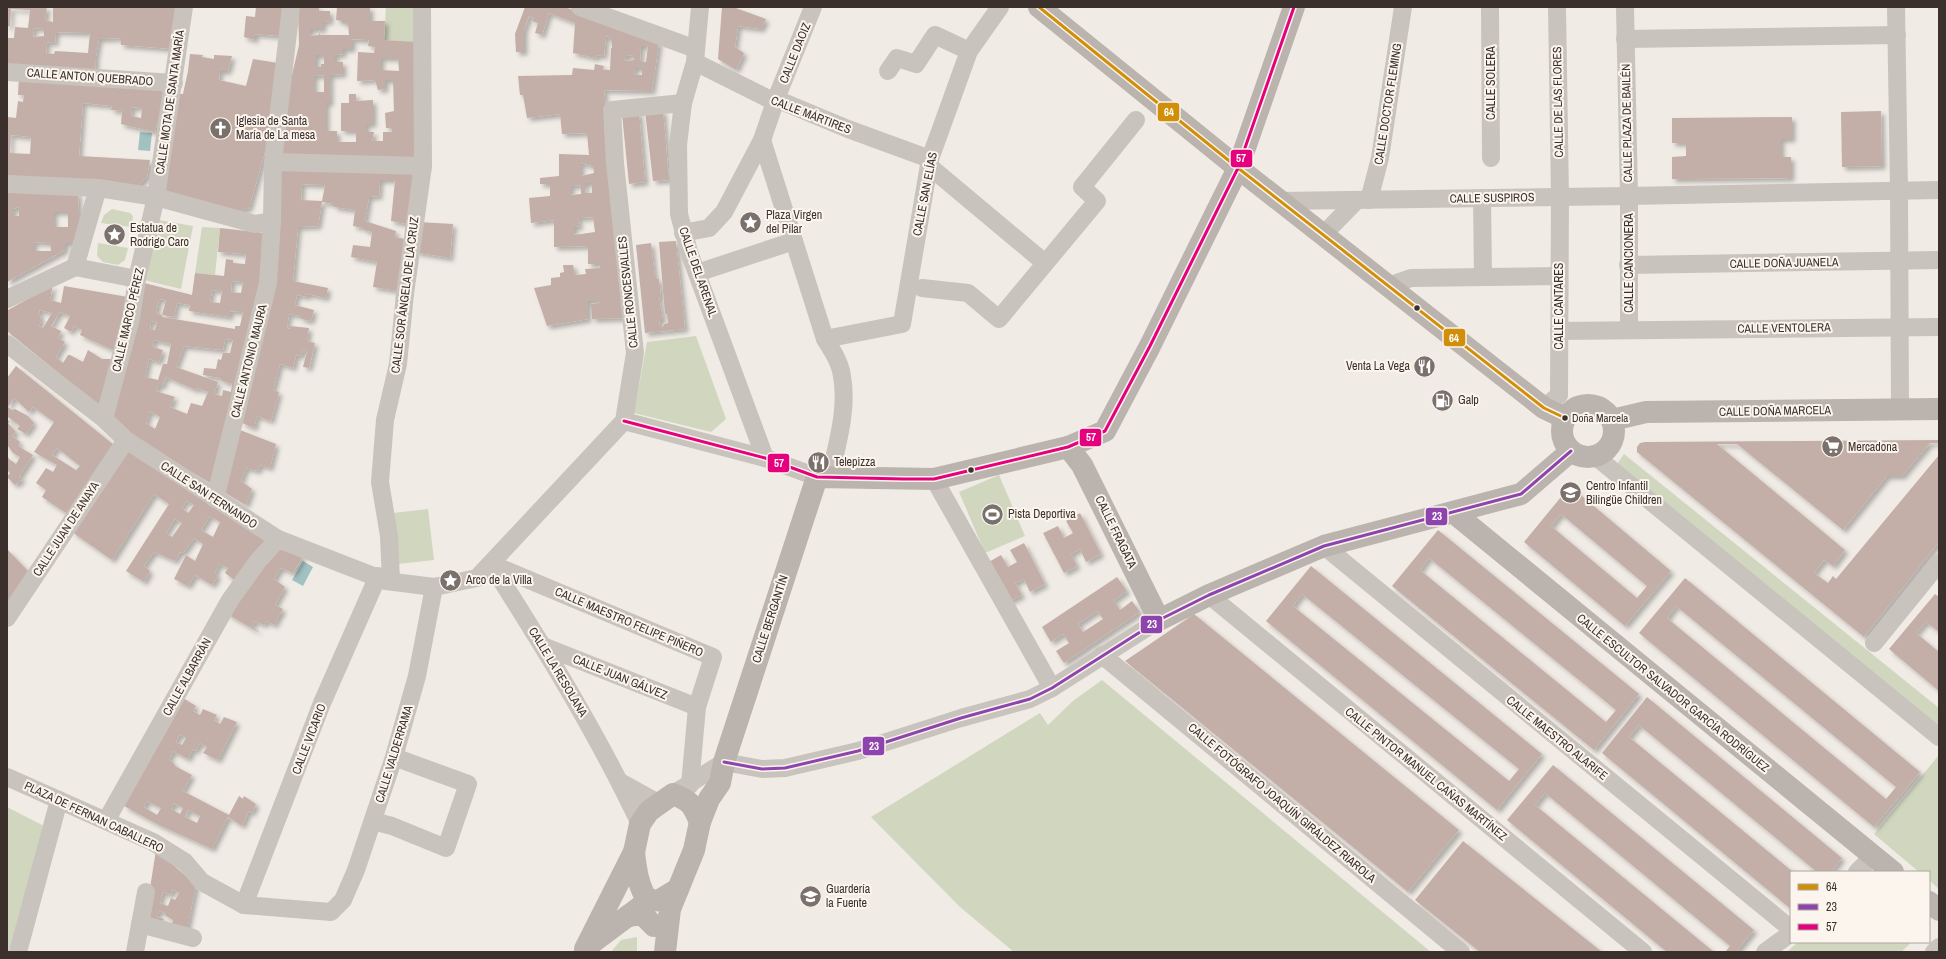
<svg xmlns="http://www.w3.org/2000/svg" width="1946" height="959" font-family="'Archivo Narrow',sans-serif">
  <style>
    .green { fill: #d1d6bf }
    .water { fill: #a1c2c1 }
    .building { fill: #c3afa7; fill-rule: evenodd; filter: url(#shadow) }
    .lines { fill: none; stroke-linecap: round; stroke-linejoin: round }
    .street { stroke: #c9c3be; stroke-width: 18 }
    .secondary { stroke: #bab3ae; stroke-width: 22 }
    .bus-1-casing { stroke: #fbf5ee; stroke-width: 6 }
    .bus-2-casing { stroke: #fbf5ee; stroke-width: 6 }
    .bus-3-casing { stroke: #fbf5ee; stroke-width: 6 }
    .bus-1 { stroke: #d18e09; stroke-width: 3 }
    .bus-2 { stroke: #8e44ad; stroke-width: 3 }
    .bus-3 { stroke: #e5007d; stroke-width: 3 }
    .bus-dot { fill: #3b302b; stroke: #fbf5ee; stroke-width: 1.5 }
    .labels { text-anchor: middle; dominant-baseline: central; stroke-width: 4; stroke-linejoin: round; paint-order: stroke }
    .bus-label { font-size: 11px; fill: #3b302b; stroke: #fbf5ee; text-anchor: start }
    .street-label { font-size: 12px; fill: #3b302b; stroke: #fbf5ee }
    .poi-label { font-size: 12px; fill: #3b302b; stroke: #fbf5ee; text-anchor: start }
    .line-badge { stroke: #fbf5ee; stroke-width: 1.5 }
    .badge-label { font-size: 11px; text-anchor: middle; font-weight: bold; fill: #fff }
  </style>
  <defs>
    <filter id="shadow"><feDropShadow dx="3.5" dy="3.5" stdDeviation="2" flood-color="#0004"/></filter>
  </defs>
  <rect width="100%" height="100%" fill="#f0ebe5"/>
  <g class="green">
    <polygon points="386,7 418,7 418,42 384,40"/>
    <polygon points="112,209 130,213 133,216 131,227 101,223 104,215"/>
    <polygon points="159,220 193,226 181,289 144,280"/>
    <polygon points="202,227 220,228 215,275 195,273"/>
    <polygon points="98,243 128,248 125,260 118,265 103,262 97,256"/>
    <polygon points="696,336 726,419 711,432 634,413 647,342"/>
    <polygon points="1624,454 1939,708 1939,727 1617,464"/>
    <polygon points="999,475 1025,536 985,553 959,492"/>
    <polygon points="428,509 434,560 398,564 393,513"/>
    <polygon points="1102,680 1431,952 1014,952 960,907 871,817 1040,713 1048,725 1073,701"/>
    <polygon points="1939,755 1939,889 1929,880 1929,872 1919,872 1874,834"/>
    <polygon points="7,807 44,826 9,952 7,952"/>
    <polygon points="637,937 637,952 611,952 621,940"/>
    <polygon points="1798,942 1912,942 1901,952 1787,952"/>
  </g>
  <g class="water">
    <polygon points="140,132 152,133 150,151 138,150"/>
    <polygon points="303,561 313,567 303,586 292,580"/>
  </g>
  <g class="building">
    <path d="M7,7H47L45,20L53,22V7H177L173,49L121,45L120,38L99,39L96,56L95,74L7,69V38H14L15,27L28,28L30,10L11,9L10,26L7,27ZM34,28L44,29V36L33,37ZM56,32L90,33L88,53L55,51L54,54L46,53L47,42L55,43Z"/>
    <polygon points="256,7 282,7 280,36 255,34 255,40 244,37 246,16 255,17"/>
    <path d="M298,7H319V11H330V21L323,22V29H310V36L319,35L320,30V35H349L348,23H342V21L336,20L337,7H370V21H385L384,40L418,42V162L281,159L291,79L299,45ZM352,39L369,40L368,46L375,47L374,53L358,52L357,81L375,80L378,90L385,89V80H393L394,111L385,113L386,128H392V132H383V141H372L374,132H366V124H373V100L356,101V94H349V103H341V131H356V142H337V131H326V103H330V75L343,74V62H335V55L343,54V49H352ZM316,55H324V64H321V67H316ZM381,58H398L399,71L381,70ZM324,75V92H314V76Z"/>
    <path d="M525,7H565L659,42L652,91L604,90L627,318L592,319L591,304L600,303L599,301H588V319L547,326L534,288L551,285V278L560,277V273L564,272L563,265H573L575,275L586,274L585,269L600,268L599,264H588V246L554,247V220L531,223L529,198L550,196V184H540V178L559,176V154L589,155L587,133L562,134L560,114L527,118L523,95H520L518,76L572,75L573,68L594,70L595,64L604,66L603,70H610L611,48H612L611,38L606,36L604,56L597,55L596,58L573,53L575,23L549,13L542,35L535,33L538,23L532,21L534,18L529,16L524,30V52H516L515,34ZM641,46H648L646,62L640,61ZM633,55L634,60L625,61L626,56ZM635,68H642V75H634ZM581,163L593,166L594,173L581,176ZM585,183H592V193H585ZM581,185V194L571,195V186ZM593,217L595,232L574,235V227L580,226L578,218Z"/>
    <polygon points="722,7 733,7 766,19 761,29 738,26 735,47 744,53 736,70 718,59"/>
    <polygon points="190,54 203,55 202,57 214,59 214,55 232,56 228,71 220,71 219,80 246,86 253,59 278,63 272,120 267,136 269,138 249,208 230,214 169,196 161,184 180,94 183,94 188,71"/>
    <path d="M19,76L166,90L155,132L121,124L122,111L111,110L112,106L83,103L79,156L150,160L147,177L137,187L7,178V117L16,118L18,101L23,102L24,95H18ZM132,107L142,108L141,118L131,116ZM11,135L31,137L30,154L10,153Z"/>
    <polygon points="663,110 669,180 653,181 645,111"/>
    <polygon points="1881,111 1882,166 1842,167 1841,112"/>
    <polygon points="639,112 645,182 629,184 622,114"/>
    <polygon points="1792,117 1792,139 1781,139 1781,157 1791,157 1791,178 1672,179 1672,157 1686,156 1686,143 1672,143 1672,118"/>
    <path d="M279,168L413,171L407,224L391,221L395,180H380L379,196L369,197L365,221L396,231L395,237L405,239L399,291L373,287L377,262L351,257L353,245L370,247L372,232L364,230V228L353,226L355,210L334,207V204L322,202L318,226L298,227L293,281L328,288L326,298L308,294V297L297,295L295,305L314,310L311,321L301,319V316L289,314L287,328L290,329V326L309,328L307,341L315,343L309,368L303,367L307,351L303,350L301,356L296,355L293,368L280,364L273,390L279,392L271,421L257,416L254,428L242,423ZM302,184L325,185L322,201L301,200Z"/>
    <path d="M7,189L78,192L80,243H65V250L7,282ZM19,207V216L13,215V209ZM54,212H68V227H54ZM34,242L50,243L51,251H34Z"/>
    <polygon points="418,222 453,224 450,258 415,252"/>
    <path d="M220,228L265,233L262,274L214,485L159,453L109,419L144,283L192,295L195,273L224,276L226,259L233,260V263L245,264L246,254L218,252ZM232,281L243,282L241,293L231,292ZM212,290L222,291L220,303L210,302ZM159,299L166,300L162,315L156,313ZM177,303L190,305L189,311L230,317V311L243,312L240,326H235V329L162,317V315L174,317ZM151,321L157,322L155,330L150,329ZM225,339L233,340L230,353H223L221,360L218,359L216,369L204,368L203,375L221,378L220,380L232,384L231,392L223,390L222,396L214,394L218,382L176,367L184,346L223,350ZM154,340L171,344L167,364H163L158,380L145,377L149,359L159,362L163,350L153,347ZM166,377L196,390L197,388L208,392L202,406L191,403L187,414L170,407L175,397L156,391L158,386H162ZM150,411L160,417L155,429L146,423Z"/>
    <polygon points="676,241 685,329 645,333 636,245 651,243 655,279 659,279 661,297 659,297 663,320 659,320 660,327 663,327 664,324 668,323 667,314 665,314 659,242"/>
    <path d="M53,285L50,300L61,303L64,286L128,297L117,352L80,335L82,330L74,326L71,332L64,328L70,316L60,312L51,326L61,331L58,338L65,342L56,357L63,363L68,355H70L83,362L88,350L102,359H115L103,409L7,331L8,310ZM39,310L52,313L43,328L39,326L41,321Z"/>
    <path d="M16,366L114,445L69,515L42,497L46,490L36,483L46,468L53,472L57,465L34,452L54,422L33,407L29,412L14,398L8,407L12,410L15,409L28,416L34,423L26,434L17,429L20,426L8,417L7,419L10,422L8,423L16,432L12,436L20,442L18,446L33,455L19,477L23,479L15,485L7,477L10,473L7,470V455L9,459L16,464L20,457L13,453L8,446L7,447V378ZM57,448L80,466L76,470L52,455Z"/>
    <polygon points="240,430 276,444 270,468 260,465 258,471 246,468 241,481 252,489 246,505 222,491"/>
    <polygon points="1939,440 1939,443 1930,443 1902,476 1887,476 1843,530 1737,444 1717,444 1845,550 1833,566 1824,560 1814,573 1828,583 1833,576 1836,579 1939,455 1939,542 1864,637 1637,452 1637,447 1640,443 1645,442"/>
    <path d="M126,447L270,540L237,582L225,573L228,568L219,564L215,573L218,576L212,585L195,575L188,586L174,579L186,555L195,561L203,544L194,538L183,553L180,552L175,561L154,552L144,566L150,571L144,582L126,571L169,504L154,494L112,560L72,532ZM186,501L194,505L188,513L182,508ZM210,516L220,522L213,537L201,530ZM175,519L182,523L172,537L166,533Z"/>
    <path d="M1570,486L1671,571L1625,626L1524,542ZM1561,514L1647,586L1637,598L1551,526Z"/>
    <polygon points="1080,513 1101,554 1086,562 1080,549 1071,554 1077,566 1064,573 1043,533 1058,526 1064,538 1073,533 1066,521"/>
    <path d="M1438,530L1639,694L1594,750L1392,586ZM1429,558L1616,710L1606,722L1420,570Z"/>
    <polygon points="1024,543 1045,584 1030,592 1024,579 1015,583 1022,595 1008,602 987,563 1001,555 1008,567 1017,562 1010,550"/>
    <polygon points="277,544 303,556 293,573 281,568 274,579 285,587 275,605 283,609 274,625 266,621 264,625 255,621 252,626 260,633 227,614"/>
    <polygon points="7,549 30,573 7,604"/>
    <path d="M1311,566L1542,754L1497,810L1266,621ZM1302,594L1519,769L1509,781L1293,606Z"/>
    <path d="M1117,577L1127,591L1114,600L1120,610L1132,601L1140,612L1064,663L1056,651L1069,643L1063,634L1051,642L1042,627ZM1097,611L1103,619L1083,632L1078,624Z"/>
    <path d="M1685,578L1920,772L1874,827L1639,633ZM1676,606L1896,787L1886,799L1667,618Z"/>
    <polygon points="1935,594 1939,597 1939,632 1926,622 1916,633 1939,652 1939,691 1889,649"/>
    <polygon points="1194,614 1459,830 1408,892 1125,661"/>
    <polygon points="1647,697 1842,858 1831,872 1817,872 1639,725 1629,737 1793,872 1791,872 1791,909 1602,753"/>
    <path d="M183,698L196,706L193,711L200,715L203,709L217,715L214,720L220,724L224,717L237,722L218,760L203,753L207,747L200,743L196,751L193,749L188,759L173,751L169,760L174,763L175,766L192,775L183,791L229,815L239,796L243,799L244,796L256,804L252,813L249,811L242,826L228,817L212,849L159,825L124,806ZM180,734L186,738L182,745L176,742ZM147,801L161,808L157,815L144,807ZM174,803L183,808L180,814L171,809ZM188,810L200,816L197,823L185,817Z"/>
    <polygon points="1553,765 1754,930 1736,952 1725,952 1730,946 1545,793 1535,805 1714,952 1667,952 1507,820"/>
    <polygon points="1463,841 1602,952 1480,952 1415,900"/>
    <path d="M156,850L196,885L186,934L172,924L173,920L166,916V913L159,911L157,917L164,919L161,926L145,920ZM173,889L179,893L175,900L171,898L168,906L160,903L163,892L171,895Z"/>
  </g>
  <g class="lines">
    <g class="street">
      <polyline points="580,7 696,49"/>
      <polyline points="700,7 695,62 683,103 678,145 679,214 689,252 765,458"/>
      <polyline points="1490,7 1491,158"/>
      <polyline points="1625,7 1629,196 1629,330"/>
      <polyline points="1896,7 1899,190 1900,410"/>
      <polyline points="1625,39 1897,35"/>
      <polyline points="695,62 767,98 776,99 848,129 930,159"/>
      <polyline points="888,71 897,58 916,64 935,35 969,51"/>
      <polyline points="7,72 174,83"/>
      <path d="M762,140L825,339C832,350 840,362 842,376C848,409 837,444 830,477"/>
      <polyline points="273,162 423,166"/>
      <polyline points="929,166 1045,263"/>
      <polyline points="7,184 98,188 156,197 255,224 272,221"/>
      <polyline points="1482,198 1483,277"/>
      <polyline points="1369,200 1380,158 1403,7"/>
      <polyline points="1279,201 1629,196 1939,190"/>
      <polyline points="683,233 709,228 724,212 762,140 776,99 813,7"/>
      <polyline points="1323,235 1356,201"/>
      <polyline points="1628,265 1939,260"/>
      <polyline points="75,267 98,188"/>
      <polyline points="697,273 794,241"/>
      <polyline points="1388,286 1411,278 1559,276"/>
      <polyline points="922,288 968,293 999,319 1097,201 1082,187 1136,120"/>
      <polyline points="7,299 75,267 137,279"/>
      <polyline points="1559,331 1939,327"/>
      <polyline points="825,339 902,324 930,159 969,51 1000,7"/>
      <polyline points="7,344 104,419 126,440 278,539 386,581 434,587 477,578 624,421 635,353 615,163 612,110 683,103"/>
      <polyline points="1544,408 1559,395 1560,197 1557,7"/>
      <polyline points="104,419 131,318 137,279 156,197 184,7"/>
      <polyline points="624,421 765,458 817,477"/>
      <polyline points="1595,456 1939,737"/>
      <polyline points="934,479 1052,688"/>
      <polyline points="215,499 268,283 272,221 273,162 291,7"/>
      <polyline points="1324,546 1791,929"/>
      <polyline points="491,564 713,657 697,707 690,785"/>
      <path d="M491,564C545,649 597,733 640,824"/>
      <polyline points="391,581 389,536 380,482 385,420 398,364 405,294 423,166 422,7"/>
      <polyline points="1209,595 1643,952"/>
      <polyline points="7,618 126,440"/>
      <polyline points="1874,643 1939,563"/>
      <polyline points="543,646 697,707"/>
      <polyline points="1102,655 1461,952"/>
      <polyline points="7,777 153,842 185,862 202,882 244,905 331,912 343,900 356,870 394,757 417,676 434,587"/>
      <polyline points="620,782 658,803"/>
      <polyline points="673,794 724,762 762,769 785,768 858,751 961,718 1030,699 1052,688 1159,620"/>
      <polyline points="106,821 230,600 258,561 278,539"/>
      <polyline points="373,821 392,826 446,848 468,784 394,757"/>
      <polyline points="1857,872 1873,856"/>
      <polyline points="244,905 322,703 378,576"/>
      <polyline points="140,924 193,938"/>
      <polyline points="18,952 59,800"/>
      <polyline points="135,952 146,892"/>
      <polyline points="1765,952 1791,933"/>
      <polyline points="1934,952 1939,947"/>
    </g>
    <g class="secondary">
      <polyline points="1039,7 1238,168 1544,408 1565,418"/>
      <circle cx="1588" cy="431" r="26"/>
      <polyline points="1612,420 1646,412 1939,409"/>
      <polyline points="1068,447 1082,465 1159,620 1209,595 1324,546 1521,494 1571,451"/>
      <polyline points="1454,513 1893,872"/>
      <path d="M634,852C636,870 638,886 648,901"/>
      <polyline points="1929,902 1939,910"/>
      <polyline points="628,916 642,914 654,926"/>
      <polyline points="589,945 648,901 660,900 678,889"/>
      <path d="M585,949L634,852L640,824L649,811L673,794C691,801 693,805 700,822"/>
      <polyline points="665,952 670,909 694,850 700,822 709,799 720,783 724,762 817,477 934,479 1068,447 1105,431 1150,346 1238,168 1294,7"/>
    </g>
    <defs>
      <polyline id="bus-1" points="1039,7 1238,168 1544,408 1565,418"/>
      <polyline id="bus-2" points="724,762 762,769 785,768 858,751 961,718 1030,699 1052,688 1159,620 1209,595 1324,546 1521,494 1571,451"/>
      <polyline id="bus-3" points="624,421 765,458 817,477 904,479 934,479 1068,447 1105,431 1150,346 1238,168 1294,7"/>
    </defs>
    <use href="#bus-1" class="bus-1-casing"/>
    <use href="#bus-2" class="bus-2-casing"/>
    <use href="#bus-3" class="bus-3-casing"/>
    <use href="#bus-1" class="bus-1"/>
    <use href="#bus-2" class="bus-2"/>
    <use href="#bus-3" class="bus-3"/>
  </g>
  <defs>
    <symbol id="church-disc" viewBox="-11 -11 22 22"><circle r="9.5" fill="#7a716c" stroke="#fbf5ee"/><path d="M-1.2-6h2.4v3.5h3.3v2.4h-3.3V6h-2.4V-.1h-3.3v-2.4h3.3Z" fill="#fff"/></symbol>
    <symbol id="sight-disc" viewBox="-11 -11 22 22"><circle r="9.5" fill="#7a716c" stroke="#fbf5ee"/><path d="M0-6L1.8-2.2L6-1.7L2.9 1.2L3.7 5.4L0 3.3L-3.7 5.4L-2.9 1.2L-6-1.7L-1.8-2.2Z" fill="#fff"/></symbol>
    <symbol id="restaurant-disc" viewBox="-11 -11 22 22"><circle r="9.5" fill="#7a716c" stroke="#fbf5ee"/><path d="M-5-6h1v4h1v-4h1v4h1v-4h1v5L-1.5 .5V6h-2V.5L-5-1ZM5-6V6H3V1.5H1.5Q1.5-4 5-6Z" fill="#fff"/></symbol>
    <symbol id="fuel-disc" viewBox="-11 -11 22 22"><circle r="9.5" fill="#7a716c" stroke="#fbf5ee"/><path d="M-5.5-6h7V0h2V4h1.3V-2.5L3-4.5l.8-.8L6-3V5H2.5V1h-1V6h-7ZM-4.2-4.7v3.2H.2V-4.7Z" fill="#fff"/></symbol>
    <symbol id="supermarket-disc" viewBox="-11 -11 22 22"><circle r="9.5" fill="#7a716c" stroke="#fbf5ee"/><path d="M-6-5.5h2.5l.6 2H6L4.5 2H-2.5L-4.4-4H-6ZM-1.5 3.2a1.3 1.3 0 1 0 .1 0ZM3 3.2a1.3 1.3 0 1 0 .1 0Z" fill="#fff"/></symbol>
    <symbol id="school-disc" viewBox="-11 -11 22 22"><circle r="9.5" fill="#7a716c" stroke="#fbf5ee"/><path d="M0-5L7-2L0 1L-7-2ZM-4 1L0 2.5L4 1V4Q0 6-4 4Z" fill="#fff"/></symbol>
    <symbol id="stadium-disc" viewBox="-11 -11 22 22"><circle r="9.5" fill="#7a716c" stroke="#fbf5ee"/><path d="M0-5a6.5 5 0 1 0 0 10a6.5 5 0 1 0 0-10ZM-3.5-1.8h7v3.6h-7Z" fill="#fff"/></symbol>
  </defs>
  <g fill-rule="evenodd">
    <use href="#church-disc" x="208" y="116" width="25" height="25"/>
    <use href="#sight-disc" x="738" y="210" width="25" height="25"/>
    <use href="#sight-disc" x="102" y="222" width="25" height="25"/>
    <use href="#restaurant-disc" x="1412" y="354" width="25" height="25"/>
    <use href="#fuel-disc" x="1430" y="388" width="25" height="25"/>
    <use href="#supermarket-disc" x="1820" y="434" width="25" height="25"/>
    <use href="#restaurant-disc" x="806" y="450" width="25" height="25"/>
    <use href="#school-disc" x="1558" y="480" width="25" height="25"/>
    <use href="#stadium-disc" x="980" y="502" width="25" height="25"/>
    <use href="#sight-disc" x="438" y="568" width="25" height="25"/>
    <use href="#school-disc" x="798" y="884" width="25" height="25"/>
  </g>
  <g class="bus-dot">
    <circle cx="1417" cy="308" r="3.5"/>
    <circle cx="1565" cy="418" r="3.5"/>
    <circle cx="971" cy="470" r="3.5"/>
  </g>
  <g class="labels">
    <g class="bus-label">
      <text x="1572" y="418">Doña Marcela</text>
    </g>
    <g class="street-label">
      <text transform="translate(795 53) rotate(-68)">CALLE DAOIZ</text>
      <text transform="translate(90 77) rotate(4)">CALLE ANTON QUEBRADO</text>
      <text transform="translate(1491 83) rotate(-90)">CALLE SOLERA</text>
      <text transform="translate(170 102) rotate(-82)">CALLE MOTA DE SANTA MARÍA</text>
      <text transform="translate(1558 102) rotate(-91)">CALLE DE LAS FLORES</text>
      <text transform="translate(1388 104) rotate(-81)">CALLE DOCTOR FLEMING</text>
      <text transform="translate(811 115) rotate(21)">CALLE MÁRTIRES</text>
      <text transform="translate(1627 123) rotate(-91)">CALLE PLAZA DE BAILÉN</text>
      <text transform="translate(925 194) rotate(-79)">CALLE SAN ELÍAS</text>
      <text transform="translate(1492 198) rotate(-1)">CALLE SUSPIROS</text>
      <text transform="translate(1629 263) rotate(-90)">CALLE CANCIONERA</text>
      <text transform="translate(1784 263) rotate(-1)">CALLE DOÑA JUANELA</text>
      <text transform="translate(698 272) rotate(71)">CALLE DEL ARENAL</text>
      <text transform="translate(628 292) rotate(-96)">CALLE RONCESVALLES</text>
      <text transform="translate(405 295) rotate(-83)">CALLE SOR ÁNGELA DE LA CRUZ</text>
      <text transform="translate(1559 306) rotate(-90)">CALLE CANTARES</text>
      <text transform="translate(128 320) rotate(-77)">CALLE MARCO PÉREZ</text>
      <text transform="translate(1784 328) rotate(-1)">CALLE VENTOLERA</text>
      <text transform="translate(249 361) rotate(-76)">CALLE ANTONIO MAURA</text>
      <text transform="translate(1775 411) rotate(-1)">CALLE DOÑA MARCELA</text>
      <text transform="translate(209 495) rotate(33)">CALLE SAN FERNANDO</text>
      <text transform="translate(66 529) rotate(-57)">CALLE JUAN DE ANAYA</text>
      <text transform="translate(1116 532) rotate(64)">CALLE FRAGATA</text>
      <text transform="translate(770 619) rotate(-72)">CALLE BERGANTÍN</text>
      <text transform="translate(629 622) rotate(23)">CALLE MAESTRO FELIPE PIÑERO</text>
      <text transform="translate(558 672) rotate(59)">CALLE LA RESOLANA</text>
      <text transform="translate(187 677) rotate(-61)">CALLE ALBARRÁN</text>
      <text transform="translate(620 677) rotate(22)">CALLE JUAN GÁLVEZ</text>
      <text transform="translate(1673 693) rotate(39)">CALLE ESCULTOR SALVADOR GARCÍA RODRÍGUEZ</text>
      <text transform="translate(1557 738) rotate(39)">CALLE MAESTRO ALARIFE</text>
      <text transform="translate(309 739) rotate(-69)">CALLE VICARIO</text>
      <text transform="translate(394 754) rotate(-73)">CALLE VALDERRAMA</text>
      <text transform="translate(1426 774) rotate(39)">CALLE PINTOR MANUEL CAÑAS MARTÍNEZ</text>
      <text transform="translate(1282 803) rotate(40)">CALLE FOTÓGRAFO JOAQUÍN GIRÁLDEZ RIAROLA</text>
      <text transform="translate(94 817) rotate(25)">PLAZA DE FERNAN CABALLERO</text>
    </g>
    <g class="poi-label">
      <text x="236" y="121">Iglesia de Santa<tspan x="236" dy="14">María de La mesa</tspan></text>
      <text x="766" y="215">Plaza Virgen<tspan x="766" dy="14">del Pilar</tspan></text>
      <text x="130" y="228">Estatua de<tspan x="130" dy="14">Rodrigo Caro</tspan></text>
      <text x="1410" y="366" text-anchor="end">Venta La Vega</text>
      <text x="1458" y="400">Galp</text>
      <text x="1848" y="447">Mercadona</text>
      <text x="834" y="462">Telepizza</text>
      <text x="1586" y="486">Centro Infantil<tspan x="1586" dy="14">Bilingüe Children</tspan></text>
      <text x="1008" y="514">Pista Deportiva</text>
      <text x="466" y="580">Arco de la Villa</text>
      <text x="826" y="889">Guardería<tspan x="826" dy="14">la Fuente</tspan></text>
    </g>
  </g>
  <g class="line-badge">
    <rect x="1157" y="102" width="23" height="20" rx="4" fill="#d18e09"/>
    <rect x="1230" y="149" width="23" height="19" rx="4" fill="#e5007d"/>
    <rect x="1443" y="328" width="23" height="19" rx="4" fill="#d18e09"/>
    <rect x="1079" y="428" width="23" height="19" rx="4" fill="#e5007d"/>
    <rect x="767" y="453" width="23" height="20" rx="4" fill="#e5007d"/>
    <rect x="1425" y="507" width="23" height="19" rx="4" fill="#8e44ad"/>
    <rect x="1140" y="615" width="23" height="19" rx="4" fill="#8e44ad"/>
    <rect x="862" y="736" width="23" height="20" rx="4" fill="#8e44ad"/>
  </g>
  <g class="badge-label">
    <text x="1169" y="116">64</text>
    <text x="1241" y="162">57</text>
    <text x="1454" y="342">64</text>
    <text x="1091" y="441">57</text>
    <text x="779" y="467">57</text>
    <text x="1437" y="520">23</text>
    <text x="1152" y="628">23</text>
    <text x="874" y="750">23</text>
  </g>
  <rect width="1946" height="959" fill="none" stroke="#3b302b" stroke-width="16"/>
  <rect x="1790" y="871" width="140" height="72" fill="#fbf5ee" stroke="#aea6a0"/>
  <rect x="1798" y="884" width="20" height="6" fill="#d18e09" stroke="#aea6a0"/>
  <text x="1826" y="891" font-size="12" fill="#3b302b">64</text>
  <rect x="1798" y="904" width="20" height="6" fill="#8e44ad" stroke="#aea6a0"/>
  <text x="1826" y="911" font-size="12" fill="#3b302b">23</text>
  <rect x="1798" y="924" width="20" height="6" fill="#e5007d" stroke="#aea6a0"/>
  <text x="1826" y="931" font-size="12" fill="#3b302b">57</text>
</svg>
